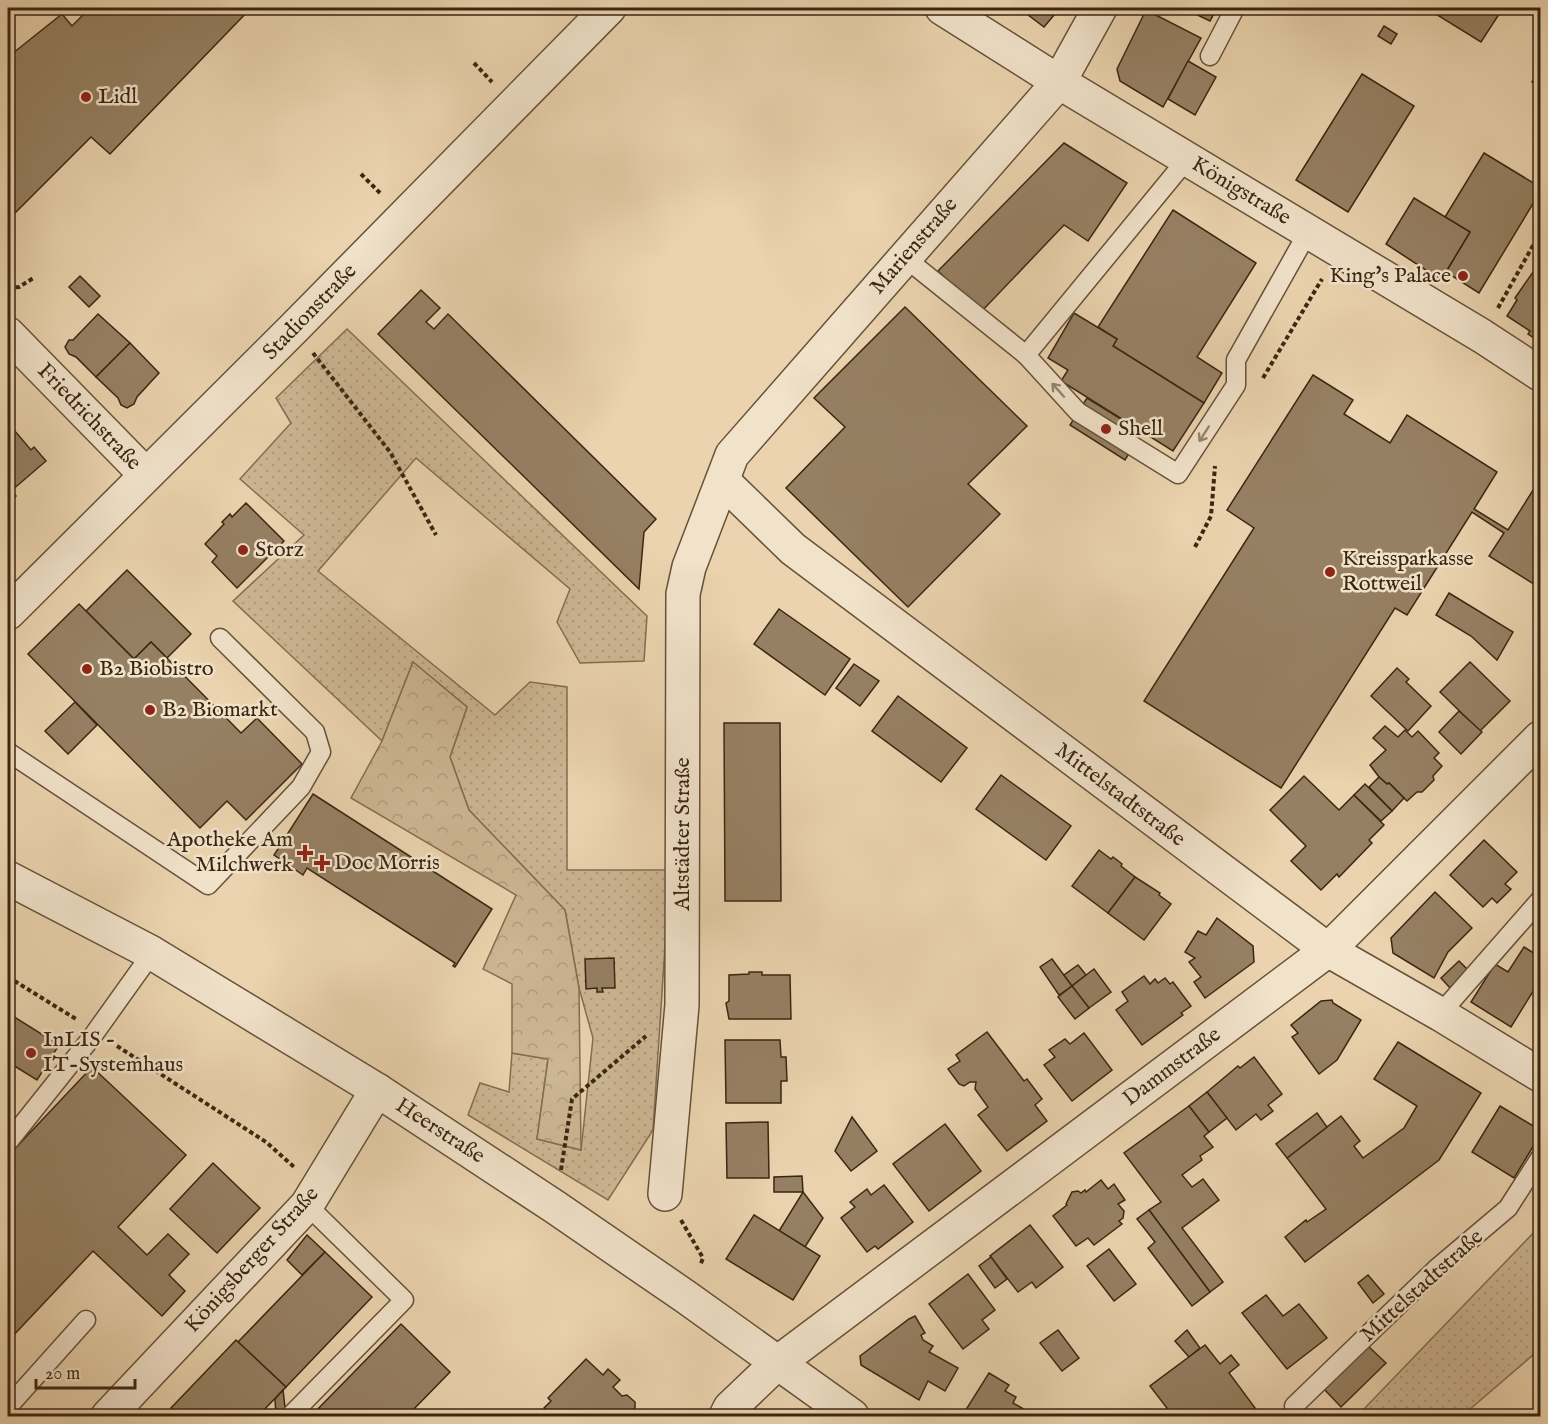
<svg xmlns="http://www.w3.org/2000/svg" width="1548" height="1424" font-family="'IM FELL English',serif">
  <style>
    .grass { fill: url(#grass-dots); stroke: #836e52; stroke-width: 1.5 }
    .forest { fill: url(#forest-crowns); stroke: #836e52; stroke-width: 1.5 }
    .building { fill: #968063; stroke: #3a2712; stroke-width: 1.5 }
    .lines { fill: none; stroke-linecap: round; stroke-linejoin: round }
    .service-casing { stroke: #665239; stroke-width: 21 }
    .minor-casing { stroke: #665239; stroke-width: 36 }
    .tertiary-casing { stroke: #665239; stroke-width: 36 }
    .path { stroke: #3a2712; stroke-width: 4; stroke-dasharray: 4.5 3; stroke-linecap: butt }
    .service { stroke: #f1e2ca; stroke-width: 18 }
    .minor { stroke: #f1e2ca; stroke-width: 33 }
    .tertiary { stroke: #f1e2ca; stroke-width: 33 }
    .oneway { stroke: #96846e }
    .poi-dot { fill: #8f2418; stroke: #f1e2ca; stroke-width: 2 }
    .labels { text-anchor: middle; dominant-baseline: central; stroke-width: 5; stroke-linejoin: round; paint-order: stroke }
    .poi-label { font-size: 22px; fill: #3a2712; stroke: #f1e2ca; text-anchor: start }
    .street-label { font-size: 22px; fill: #3a2712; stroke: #f1e2ca }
  </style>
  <defs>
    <pattern id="grass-dots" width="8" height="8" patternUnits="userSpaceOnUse" patternTransform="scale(1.5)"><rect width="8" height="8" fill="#ccb693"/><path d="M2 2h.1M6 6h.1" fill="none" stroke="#b09c7e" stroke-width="1.8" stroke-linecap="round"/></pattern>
    <pattern id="forest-crowns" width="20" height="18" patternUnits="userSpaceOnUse" patternTransform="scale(1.5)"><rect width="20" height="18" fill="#ccb693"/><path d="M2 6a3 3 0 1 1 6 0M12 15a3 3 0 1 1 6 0" fill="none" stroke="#b09c7e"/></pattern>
  </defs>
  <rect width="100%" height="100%" fill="#ead3ae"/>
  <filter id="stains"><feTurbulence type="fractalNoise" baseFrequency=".00333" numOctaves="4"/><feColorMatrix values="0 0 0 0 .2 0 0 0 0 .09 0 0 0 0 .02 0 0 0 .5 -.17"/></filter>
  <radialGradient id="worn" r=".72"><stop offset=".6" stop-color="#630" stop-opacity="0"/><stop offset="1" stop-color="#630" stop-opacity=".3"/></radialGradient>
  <g class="grass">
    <polygon points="347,329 647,616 644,661 580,663 557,622 570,589 416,458 318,571 495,715 530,682 567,687 567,870 670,870 653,1130 608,1200 468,1115 480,1083 509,1092 512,1053 548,1059 537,1139 581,1150 593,1038 579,988 565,910 469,810 450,757 467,707 413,662 382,741 233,601 304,535 240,479 291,423 276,398"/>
    <polygon points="1540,1226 1540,1349 1462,1416 1368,1416 1363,1410"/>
  </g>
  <polygon class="forest" points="413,662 467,707 450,757 469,810 565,910 579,988 581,1150 537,1139 548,1059 512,1053 512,984 483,969 516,895 351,798 382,741"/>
  <g class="building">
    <polygon points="90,8 251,8 110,154 91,137 8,220 8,57 62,14 72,26"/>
    <polygon points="1019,8 1060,8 1044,27"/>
    <polygon points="1183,8 1217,8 1210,21"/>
    <polygon points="1426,8 1503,8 1481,42"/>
    <polygon points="1146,10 1201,38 1163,107 1120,81 1117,69"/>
    <polygon points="1384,26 1397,34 1391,44 1378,36"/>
    <polygon points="1188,61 1216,77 1195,115 1168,99"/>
    <polygon points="1540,68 1540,87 1532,82"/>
    <polygon points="1362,74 1414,106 1348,212 1296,180"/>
    <polygon points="1064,143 1127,183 1088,241 1064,225 981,312 938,271"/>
    <polygon points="1484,153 1540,187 1540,192 1479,293 1446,272 1470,232 1445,217"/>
    <polygon points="1414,198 1470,232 1441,280 1386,244"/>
    <polygon points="1173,210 1256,263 1197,357 1222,373 1204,403 1113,346 1117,339 1098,327"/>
    <polygon points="1540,262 1540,342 1528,334 1530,331 1507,316 1517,300 1515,298"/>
    <polygon points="80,276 100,296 89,307 69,287"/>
    <polygon points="421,290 440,308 426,322 434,329 448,314 656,519 644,532 639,589 378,334"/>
    <polygon points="905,307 1027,426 968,484 1000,514 908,607 786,488 845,427 814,398"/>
    <polygon points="1074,313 1117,339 1113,346 1204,403 1173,451 1061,381 1068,370 1048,358"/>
    <polygon points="98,314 130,343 96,377 76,357 69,354 65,347 69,340 73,340"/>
    <polygon points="130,343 159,373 137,397 134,404 127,408 121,405 118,398 96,377"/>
    <polygon points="1313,375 1353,400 1344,414 1390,443 1407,415 1497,472 1474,509 1508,530 1540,479 1540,588 1489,556 1504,533 1472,512 1407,615 1395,608 1281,788 1144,701 1254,528 1227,510"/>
    <polygon points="1087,398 1142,432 1125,460 1070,425"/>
    <polygon points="8,423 31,450 34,447 46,461 11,491 16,496 8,503"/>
    <polygon points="246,503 284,541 237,588 212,562 217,556 205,544 224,524 222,522 230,514 232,517"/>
    <polygon points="127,570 191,634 167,658 151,642 134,659 86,611"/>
    <polygon points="1449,593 1513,632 1497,660 1471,636 1436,615"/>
    <polygon points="79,604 134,659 151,642 241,733 257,718 302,764 246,820 227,801 200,828 28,654"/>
    <polygon points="779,609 850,659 825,695 754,644"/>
    <polygon points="1470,662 1510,701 1480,731 1440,692"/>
    <polygon points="854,664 879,681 860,706 836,688"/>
    <polygon points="1397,668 1409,679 1406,682 1431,706 1408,731 1371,696"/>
    <polygon points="898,696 967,748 941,782 872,731"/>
    <polygon points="75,702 97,725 68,754 45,731"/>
    <polygon points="1459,711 1482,732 1461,754 1439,732"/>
    <polygon points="724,723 780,723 781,901 725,901"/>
    <polygon points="1385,726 1398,737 1405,730 1412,737 1418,731 1439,753 1434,758 1442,766 1433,776 1434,780 1422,792 1417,792 1407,801 1389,783 1387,784 1379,777 1370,765 1386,750 1373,738"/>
    <polygon points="1001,775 1071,826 1046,860 976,809"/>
    <polygon points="1304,776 1339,810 1354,795 1384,825 1369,840 1372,843 1339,877 1337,874 1321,890 1291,861 1306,846 1270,810"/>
    <polygon points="1379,777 1387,784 1389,783 1404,798 1392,811 1369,787"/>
    <polygon points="1365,784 1392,811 1381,821 1354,795"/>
    <polygon points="313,794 492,909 455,967 453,966 455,963 307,868 303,875 274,855"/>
    <polygon points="1484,840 1517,872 1505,884 1511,889 1497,903 1492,898 1483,907 1450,875"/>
    <polygon points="1099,850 1111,859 1113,857 1122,864 1121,866 1135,877 1108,913 1072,886"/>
    <polygon points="1135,877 1160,893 1159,895 1171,904 1144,940 1108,913"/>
    <polygon points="1435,892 1472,928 1448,952 1434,978 1393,953 1391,938"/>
    <polygon points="1217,918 1253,946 1254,962 1205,998 1194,982 1201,977 1189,962 1195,958 1185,952 1198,931 1206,935"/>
    <polygon points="1524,947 1540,957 1540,980 1511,1027 1471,1002 1495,964 1508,972"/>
    <polygon points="614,958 615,988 602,988 603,992 597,992 597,988 586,989 585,959"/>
    <polygon points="1052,959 1072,986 1059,995 1040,967"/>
    <polygon points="1459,961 1468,970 1450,988 1441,978"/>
    <polygon points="1078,965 1086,975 1072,986 1064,975"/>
    <polygon points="1094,969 1111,992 1089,1008 1072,986"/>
    <polygon points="749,972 762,972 762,975 790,975 791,1019 729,1019 726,1003 729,1001 729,975 749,974"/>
    <polygon points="1144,976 1150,984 1155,979 1158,983 1165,978 1170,984 1173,982 1191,1006 1181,1013 1183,1015 1142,1045 1116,1010 1128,1001 1122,992"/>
    <polygon points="1072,986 1089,1008 1075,1019 1058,997"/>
    <polygon points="1332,1000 1333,1003 1361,1020 1337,1060 1319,1074 1292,1037 1298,1033 1291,1025 1321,1001"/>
    <polygon points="8,1013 59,1045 37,1080 8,1062"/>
    <polygon points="987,1032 1024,1081 1027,1079 1042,1099 1035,1105 1047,1121 1007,1151 978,1115 988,1107 975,1089 976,1082 970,1082 964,1086 959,1084 948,1069 960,1061 956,1055"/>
    <polygon points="1084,1033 1112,1070 1072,1101 1044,1065 1055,1057 1049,1050 1065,1039 1070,1044"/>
    <polygon points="725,1040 780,1040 781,1057 786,1057 787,1081 781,1081 781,1103 726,1103"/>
    <polygon points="1398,1042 1481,1093 1439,1160 1305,1262 1285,1237 1306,1220 1307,1222 1326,1209 1287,1158 1341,1116 1360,1141 1354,1146 1363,1158 1404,1128 1417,1106 1374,1079"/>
    <polygon points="1254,1057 1282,1094 1268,1105 1273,1111 1261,1120 1256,1114 1236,1130 1207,1092 1238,1066 1240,1068"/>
    <polygon points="92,1067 186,1155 118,1227 147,1255 168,1234 189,1254 169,1275 185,1291 162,1316 93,1251 8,1341 8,1156"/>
    <polygon points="1207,1092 1227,1118 1209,1132 1189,1106"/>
    <polygon points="1189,1106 1209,1132 1204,1136 1213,1147 1200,1156 1202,1160 1182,1175 1192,1187 1203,1179 1219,1200 1182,1228 1223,1282 1210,1292 1149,1210 1161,1202 1124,1153"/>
    <polygon points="1500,1106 1540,1130 1540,1135 1514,1178 1472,1152"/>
    <polygon points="1317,1113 1327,1127 1287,1158 1276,1144"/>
    <polygon points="852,1117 877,1151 851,1171 835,1151"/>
    <polygon points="768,1122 769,1178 727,1178 726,1123"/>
    <polygon points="945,1124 981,1171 929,1211 893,1164"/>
    <polygon points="213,1163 260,1208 217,1253 170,1209"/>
    <polygon points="802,1176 803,1192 774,1192 774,1177"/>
    <polygon points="1101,1180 1108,1189 1114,1184 1125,1200 1118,1204 1124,1211 1123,1218 1119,1221 1122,1224 1094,1245 1088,1238 1076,1246 1053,1216 1067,1205 1066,1204 1072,1192 1078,1191 1081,1193 1085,1190 1086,1192"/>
    <polygon points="884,1185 913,1222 878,1249 875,1246 867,1252 841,1218 855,1207 850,1202 867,1189 871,1195"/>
    <polygon points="803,1192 823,1218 805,1247 779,1231"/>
    <polygon points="1149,1210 1210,1292 1192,1306 1148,1248 1155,1242 1137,1219"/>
    <polygon points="754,1215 820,1256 793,1300 726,1259"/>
    <polygon points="1030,1225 1063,1267 1036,1288 1032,1282 1018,1292 990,1256"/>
    <polygon points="307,1235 325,1252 302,1275 287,1260"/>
    <polygon points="1109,1249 1136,1284 1114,1301 1087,1266"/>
    <polygon points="325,1252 372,1297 286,1387 238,1342"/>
    <polygon points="991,1257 1007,1279 995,1288 979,1266"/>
    <polygon points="968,1274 995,1310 982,1320 989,1329 963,1349 929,1304"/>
    <polygon points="1368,1275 1384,1294 1373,1303 1358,1283"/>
    <polygon points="1266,1295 1283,1316 1299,1304 1327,1338 1287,1369 1242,1313"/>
    <polygon points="915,1316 925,1333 921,1335 923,1340 933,1346 929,1352 958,1368 945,1391 928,1381 919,1400 861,1365 860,1356 909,1319"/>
    <polygon points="401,1324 450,1372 412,1411 417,1416 311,1416"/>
    <polygon points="1058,1330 1079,1358 1062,1371 1040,1343"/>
    <polygon points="1187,1330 1200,1348 1189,1357 1175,1341"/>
    <polygon points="236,1340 286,1387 258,1416 181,1416 171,1408"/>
    <polygon points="1205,1345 1220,1364 1231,1355 1239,1365 1229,1373 1261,1416 1173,1416 1150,1386"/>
    <polygon points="1368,1346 1386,1363 1341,1407 1324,1389"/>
    <polygon points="586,1359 603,1375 608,1369 620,1380 613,1387 622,1396 627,1395 635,1402 635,1408 629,1415 566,1416 563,1414 560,1416 553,1416 544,1408 551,1401 548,1398"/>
    <polygon points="989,1373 1009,1385 1005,1391 1016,1397 1013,1403 1036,1416 962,1416"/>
    <polygon points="283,1390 286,1416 276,1416 275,1399"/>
  </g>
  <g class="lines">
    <defs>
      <g id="service">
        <polyline points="1210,56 1235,8"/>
        <polyline points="904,257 1026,355 1187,159"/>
        <polyline points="1026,355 1078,412 1178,474 1236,385 1236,360 1308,232"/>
        <polyline points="8,752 208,885 301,787 321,752 315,732 220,638"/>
        <polyline points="1440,1014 1540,900"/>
        <polyline points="9,1141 92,1037 152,953"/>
        <polyline points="1294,1406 1437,1268 1508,1208 1540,1158"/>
        <polyline points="8,1407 86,1320"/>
        <polyline points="290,1416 404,1300 307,1205"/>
      </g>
      <g id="minor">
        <polyline points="8,334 146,475"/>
        <polyline points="723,481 793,549 1328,950 1440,1014 1540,1075"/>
        <polyline points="8,878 152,953 377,1090 555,1207 686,1297 852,1416"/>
        <polyline points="665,1194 682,1005 683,594 689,567 732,455 1059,82 1100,8"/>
        <polyline points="108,1416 307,1205 377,1090"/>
        <polyline points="726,1416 730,1408 776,1364 1328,950 1540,738"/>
      </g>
      <g id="tertiary">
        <polyline points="942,8 1059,82 1482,336 1540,374"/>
        <polyline points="8,613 294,328 609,8"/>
      </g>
    </defs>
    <use href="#service" class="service-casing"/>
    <use href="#minor" class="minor-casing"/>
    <use href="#tertiary" class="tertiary-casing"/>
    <g class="path">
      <polyline points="474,63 492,82"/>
      <polyline points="361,174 380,193"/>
      <polyline points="8,288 19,287 35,277"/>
      <polyline points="1498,308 1540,233"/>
      <polyline points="313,353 390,452 436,535"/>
      <polyline points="1263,378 1322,279"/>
      <polyline points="1195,547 1211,516 1215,466"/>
      <polyline points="8,977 76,1019"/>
      <polyline points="117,1046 266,1142 294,1167"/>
      <polyline points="561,1170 572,1099 646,1036"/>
      <polyline points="681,1220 703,1258 700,1266"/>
    </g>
    <use href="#service" class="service"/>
    <use href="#minor" class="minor"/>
    <use href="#tertiary" class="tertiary"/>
  </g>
  <defs><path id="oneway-shaft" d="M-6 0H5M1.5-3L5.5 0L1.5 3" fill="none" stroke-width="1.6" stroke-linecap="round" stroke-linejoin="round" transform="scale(1.5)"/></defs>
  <g class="oneway">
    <use href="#oneway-shaft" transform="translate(1058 390) rotate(-132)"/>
    <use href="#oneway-shaft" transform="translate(1204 434) rotate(123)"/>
  </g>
  <g class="poi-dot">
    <circle cx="86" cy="97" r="6"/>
    <circle cx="1463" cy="276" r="6"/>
    <circle cx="1106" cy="429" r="6"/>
    <circle cx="243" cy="550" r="6"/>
    <circle cx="1330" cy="572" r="6"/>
    <circle cx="87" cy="669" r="6"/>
    <circle cx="150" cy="710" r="6"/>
    <path d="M302 844h6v6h6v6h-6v6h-6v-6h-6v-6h6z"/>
    <path d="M319 854h6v6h6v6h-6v6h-6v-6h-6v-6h6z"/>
    <circle cx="31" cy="1053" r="6"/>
  </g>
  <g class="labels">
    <g class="poi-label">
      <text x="98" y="97">Lidl</text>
      <text x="1451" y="276" text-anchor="end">King's Palace</text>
      <text x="1118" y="429">Shell</text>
      <text x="255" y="550">Storz</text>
      <text x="1342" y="559">Kreissparkasse<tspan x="1342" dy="25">Rottweil</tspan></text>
      <text x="99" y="669">B2 Biobistro</text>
      <text x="162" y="710">B2 Biomarkt</text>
      <text x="293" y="840" text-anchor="end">Apotheke Am<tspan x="293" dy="25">Milchwerk</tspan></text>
      <text x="334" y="863">Doc Morris</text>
      <text x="43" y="1040">InLIS -<tspan x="43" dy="25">IT-Systemhaus</tspan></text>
    </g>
    <g class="street-label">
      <text transform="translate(1241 191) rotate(31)">Königstraße</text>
      <text transform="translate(914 246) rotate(-49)">Marienstraße</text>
      <text transform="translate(310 312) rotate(-46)">Stadionstraße</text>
      <text transform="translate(89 417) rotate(46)">Friedrichstraße</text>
      <text transform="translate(1120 795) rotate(37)">Mittelstadtstraße</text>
      <text transform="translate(683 834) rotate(-90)">Altstädter Straße</text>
      <text transform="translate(1172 1067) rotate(-37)">Dammstraße</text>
      <text transform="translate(440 1131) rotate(33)">Heerstraße</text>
      <text transform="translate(252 1260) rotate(-48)">Königsberger Straße</text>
      <text transform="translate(1422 1286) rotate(-42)">Mittelstadtstraße</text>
    </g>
  </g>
  <rect width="1548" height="1424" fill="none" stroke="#ead3ae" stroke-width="30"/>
  <rect x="9" y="9" width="1530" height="1406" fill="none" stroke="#3a2712" stroke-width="3"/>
  <rect x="15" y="15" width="1518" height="1394" fill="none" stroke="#3a2712" stroke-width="1.5"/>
  <path d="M36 1379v9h99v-9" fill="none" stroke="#3a2712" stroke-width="3"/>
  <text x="45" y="1379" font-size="18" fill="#3a2712" stroke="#f1e2ca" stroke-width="4.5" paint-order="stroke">20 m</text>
  <rect width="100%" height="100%" filter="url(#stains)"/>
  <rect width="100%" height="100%" fill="url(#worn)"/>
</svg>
